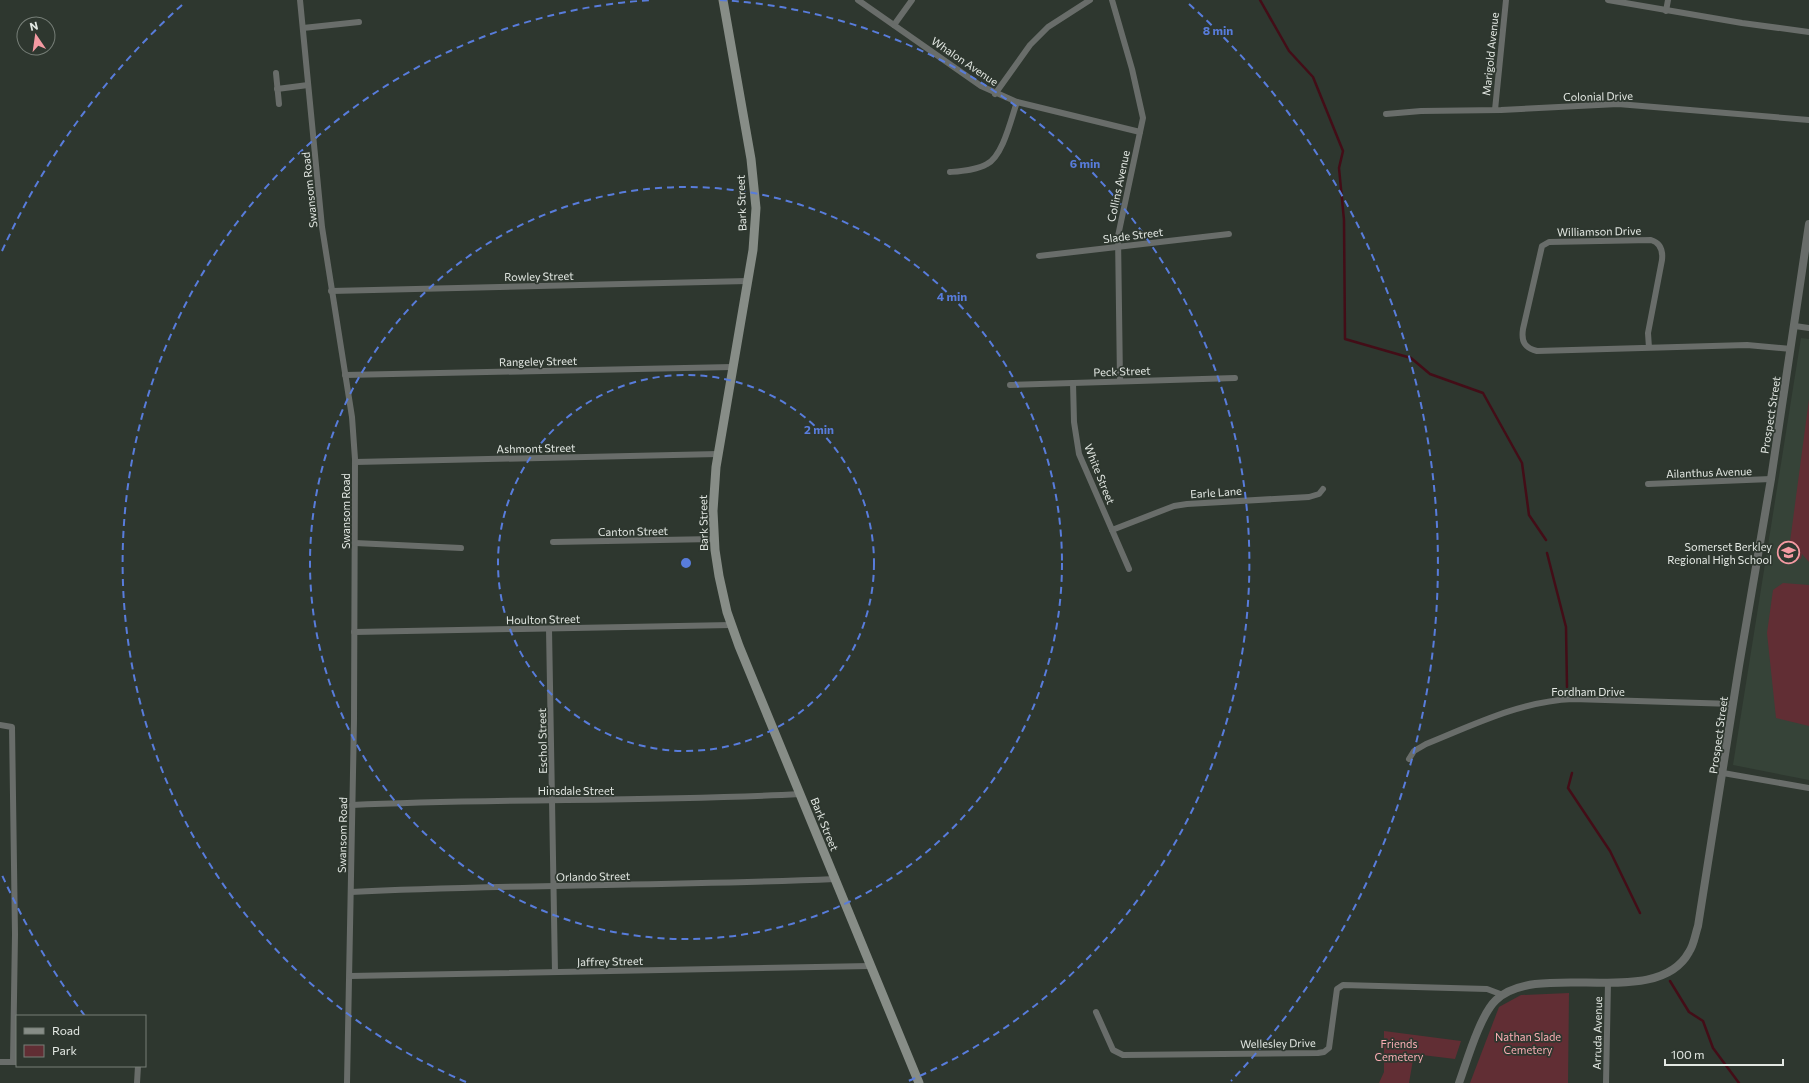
<svg xmlns="http://www.w3.org/2000/svg" width="1809" height="1083" font-family="Commissioner,sans-serif">
  <style>
    .built { fill: #364338 }
    .green { fill: #612e34 }
    .lines { fill: none; stroke-linecap: round; stroke-linejoin: round }
    .stream { stroke: #430d17; stroke-width: 2.5 }
    .minor { stroke: #696d6a; stroke-width: 6 }
    .tertiary { stroke: #696d6a; stroke-width: 8 }
    .secondary { stroke: #878d87; stroke-width: 9 }
    .ring { fill: none; stroke: #587cdb; stroke-width: 2; stroke-dasharray: 7 5 }
    .labels { text-anchor: middle; dominant-baseline: central; stroke-width: 3.5; stroke-linejoin: round; paint-order: stroke }
    .street-label { font-size: 11px; fill: #e3e8e3; stroke: #2e372f }
    .poi-label { font-size: 11px; fill: #e3e8e3; stroke: #2e372f; text-anchor: end }
    .park-label { font-size: 11px; fill: #fbaeb4; stroke: #2e372f }
    .centre { fill: #587cdb; stroke: #2e372f; stroke-width: 2 }
    .ring-label { font-size: 12px; text-anchor: middle; font-weight: bold; fill: #587cdb; stroke: #2e372f; stroke-width: 3.5; stroke-linejoin: round; paint-order: stroke }
  </style>
  <rect width="100%" height="100%" fill="#2e372f"/>
  <polygon class="built" points="1801,338 1809,339 1809,780 1733,765"/>
  <g class="green">
    <polygon points="1809,399 1809,562 1802,554 1801,559 1788,557"/>
    <polygon points="1783,583 1809,585 1809,726 1776,718 1767,633 1773,590"/>
    <polygon points="1569,993 1568,1083 1470,1083 1499,1007 1521,995"/>
    <polygon points="1384,1031 1461,1041 1455,1059 1414,1054 1409,1083 1379,1083 1384,1072"/>
  </g>
  <g class="lines">
    <g class="stream">
      <polyline points="1260,0 1289,51 1313,77 1343,151 1339,168 1344,220 1345,339 1411,358 1430,374 1483,393 1522,463 1529,515 1546,540"/>
      <polyline points="1547,553 1566,627 1567,687"/>
      <polyline points="1572,773 1568,788 1610,851 1640,913"/>
      <polyline points="1670,981 1689,1012 1703,1021 1713,1048 1739,1083"/>
    </g>
    <g class="minor">
      <polyline points="300,0 322,227 352,417 355,459 354,721 347,1083"/>
      <polyline points="858,0 981,86 1017,102 1140,132"/>
      <polyline points="1112,0 1132,69 1143,118 1118,236 1120,381"/>
      <polyline points="1608,0 1742,23 1809,32"/>
      <polyline points="1666,11 1668,0"/>
      <polyline points="894,25 912,0"/>
      <polyline points="303,28 359,22"/>
      <polyline points="276,73 279,104"/>
      <polyline points="277,89 308,85"/>
      <polyline points="995,94 1030,45 1048,27 1090,0"/>
      <polyline points="1495,110 1506,0"/>
      <polyline points="1386,114 1421,111 1501,110 1618,104 1809,120"/>
      <path d="M950,172C962,171 977,170 987,164C1003,156 1011,119 1017,102"/>
      <polyline points="1039,256 1229,234"/>
      <polyline points="331,291 747,281"/>
      <polyline points="1795,326 1809,328"/>
      <path d="M1649,348L1648,333L1662,260C1663,251 1661,243 1651,240L1549,242L1542,246L1523,329C1521,342 1525,348 1537,351L1747,345L1791,349"/>
      <polyline points="345,375 732,367"/>
      <polyline points="1073,383 1074,422 1079,454 1129,569"/>
      <polyline points="1010,385 1235,378"/>
      <polyline points="355,462 718,454"/>
      <polyline points="1648,484 1771,479"/>
      <polyline points="1112,530 1174,506 1187,504 1309,497 1319,494 1323,489"/>
      <polyline points="553,542 714,539"/>
      <polyline points="355,543 461,548"/>
      <polyline points="549,629 555,972"/>
      <polyline points="354,632 731,625"/>
      <polyline points="0,725 12,727 15,934 13,1062"/>
      <path d="M1409,759L1414,751L1426,744C1473,725 1521,701 1573,699L1733,704"/>
      <polyline points="1723,773 1809,788"/>
      <path d="M352,805C501,798 651,802 800,794"/>
      <path d="M351,892C512,884 673,886 835,879"/>
      <polyline points="350,976 870,966"/>
      <polyline points="1096,1012 1113,1050 1123,1055 1318,1053 1324,1052 1329,1048 1337,989 1343,985 1487,989 1503,995"/>
      <polyline points="0,1062 16,1062"/>
      <polyline points="137,1083 138,1066"/>
      <polyline points="1606,1083 1608,982"/>
    </g>
    <path class="tertiary" d="M1459,1083C1467,1061 1480,1015 1496,1000C1539,959 1657,1011 1689,952C1694,945 1695,935 1698,926L1739,666L1771,479L1809,224"/>
    <polyline class="secondary" points="723,0 751,159 756,208 753,250 716,467 713,511 715,550 719,576 727,612 739,646 919,1083"/>
  </g>
  <g class="ring">
    <circle cx="686" cy="563" r="188"/>
    <circle cx="686" cy="563" r="376"/>
    <path d="M466 1082A564 564 0 0 1 652 0M720 0A564 564 0 0 1 906 1082"/>
    <path d="M85 1016A752 752 0 0 1 2 875M2 251A752 752 0 0 1 183 4M1189 4A752 752 0 0 1 1231 1081"/>
  </g>
  <defs>
    <symbol id="school-ring" viewBox="-11 -11 22 22"><circle r="9.5" fill="#2e372f" stroke="#f49aa2" stroke-width="1.5"/><path d="M0-5L7-2L0 1L-7-2ZM-4 1L0 2.5L4 1V4Q0 6-4 4Z" fill="#f49aa2"/></symbol>
  </defs>
  <g fill-rule="evenodd">
    <use href="#school-ring" x="1776" y="540" width="25" height="25"/>
  </g>
  <g class="labels">
    <g class="street-label">
      <text transform="translate(1490 54) rotate(-84)">Marigold Avenue</text>
      <text transform="translate(965 61) rotate(34)">Whalon Avenue</text>
      <text transform="translate(1598 96) rotate(-1)">Colonial Drive</text>
      <text transform="translate(1118 186) rotate(-78)">Collins Avenue</text>
      <text transform="translate(309 190) rotate(-96)">Swansom Road</text>
      <text transform="translate(741 203) rotate(-92)">Bark Street</text>
      <text transform="translate(1599 231) rotate(-1)">Williamson Drive</text>
      <text transform="translate(1133 235) rotate(-7)">Slade Street</text>
      <text transform="translate(539 276) rotate(-1)">Rowley Street</text>
      <text transform="translate(538 361) rotate(-1)">Rangeley Street</text>
      <text transform="translate(1122 371) rotate(-2)">Peck Street</text>
      <text transform="translate(1770 415) rotate(-81)">Prospect Street</text>
      <text transform="translate(536 448) rotate(-1)">Ashmont Street</text>
      <text transform="translate(1709 472) rotate(-2)">Ailanthus Avenue</text>
      <text transform="translate(1100 474) rotate(68)">White Street</text>
      <text transform="translate(1216 492) rotate(-4)">Earle Lane</text>
      <text transform="translate(345 511) rotate(-90)">Swansom Road</text>
      <text transform="translate(703 523) rotate(-91)">Bark Street</text>
      <text transform="translate(633 531) rotate(-1)">Canton Street</text>
      <text transform="translate(543 619) rotate(-1)">Houlton Street</text>
      <text x="1588" y="691">Fordham Drive</text>
      <text transform="translate(1718 735) rotate(-82)">Prospect Street</text>
      <text transform="translate(542 741) rotate(-91)">Eschol Street</text>
      <text x="576" y="790">Hinsdale Street</text>
      <text transform="translate(825 824) rotate(68)">Bark Street</text>
      <text transform="translate(342 835) rotate(-89)">Swansom Road</text>
      <text transform="translate(593 876) rotate(-1)">Orlando Street</text>
      <text transform="translate(610 961) rotate(-1)">Jaffrey Street</text>
      <text transform="translate(1597 1033) rotate(-89)">Arruda Avenue</text>
      <text transform="translate(1278 1043) rotate(-1)">Wellesley Drive</text>
    </g>
    <g class="poi-label">
      <text x="1772" y="546">Somerset Berkley<tspan x="1772" dy="13">Regional High School</tspan></text>
    </g>
    <g class="park-label">
      <text x="1528" y="1036">Nathan Slade<tspan x="1528" dy="13">Cemetery</tspan></text>
      <text x="1399" y="1043">Friends<tspan x="1399" dy="13">Cemetery</tspan></text>
    </g>
  </g>
  <circle cx="686" cy="563" r="6" class="centre"/>
  <g class="ring-label">
    <text x="1218" y="35">8 min</text>
    <text x="1085" y="168">6 min</text>
    <text x="952" y="301">4 min</text>
    <text x="819" y="434">2 min</text>
  </g>
  <rect x="16" y="1015" width="130" height="52" fill="#2e372f" stroke="#767e77"/>
  <rect x="24" y="1028" width="20" height="6" fill="#878d87" stroke="#767e77"/>
  <text x="52" y="1035" font-size="12" fill="#e3e8e3">Road</text>
  <rect x="24" y="1045" width="20" height="12" fill="#612e34" stroke="#767e77"/>
  <text x="52" y="1055" font-size="12" fill="#e3e8e3">Park</text>
  <g transform="translate(36 36) rotate(347)"><circle r="19" fill="#2e372f" stroke="#767e77"/>
  <path d="M0-3L7 15L0 10L-7 15Z" fill="#f49aa2"/>
  <text y="-6" font-size="11" font-weight="bold" text-anchor="middle" fill="#e3e8e3">N</text>
  </g>
  <path d="M1665 1059v6h118v-6" fill="none" stroke="#e3e8e3" stroke-width="2"/>
  <text x="1671" y="1059" font-size="12" fill="#e3e8e3" stroke="#2e372f" stroke-width="3" paint-order="stroke">100 m</text>
</svg>
